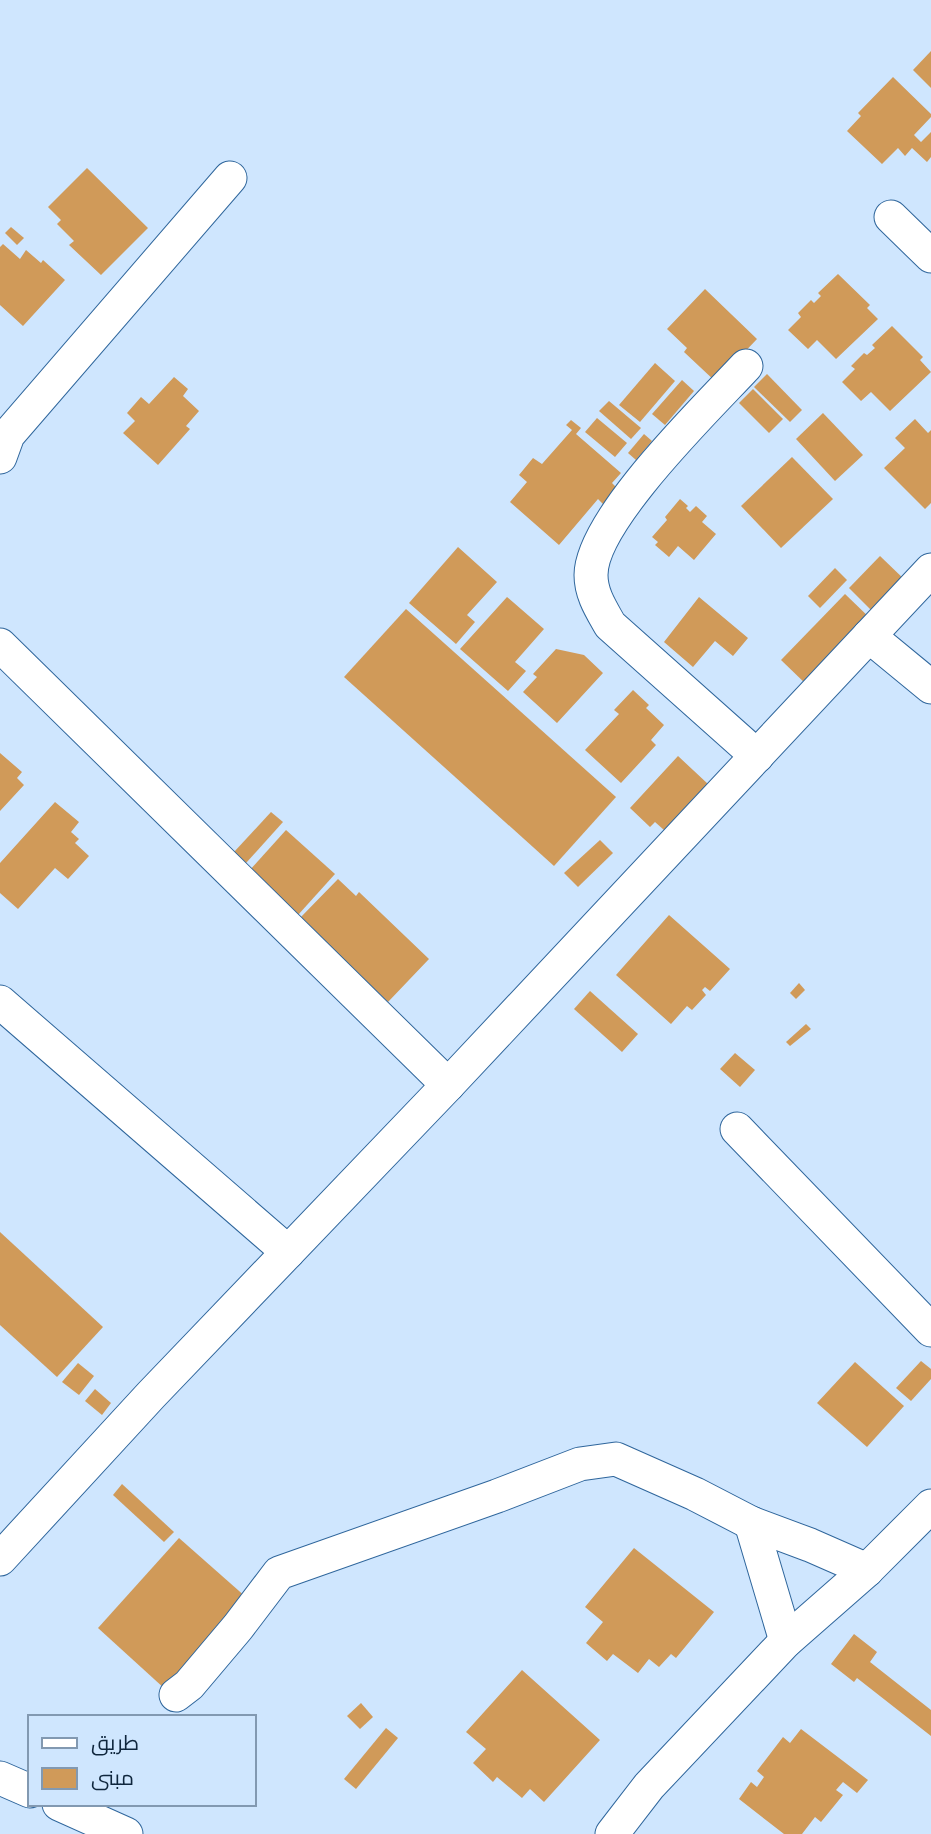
<svg xmlns="http://www.w3.org/2000/svg" width="931" height="1834" font-family="'PT Sans',Cairo,sans-serif">
  <style>
    .building { fill: #d09a59 }
    .lines { fill: none; stroke-linecap: round; stroke-linejoin: round }
    .street-casing { stroke: #2f669c; stroke-width: 35 }
    .street { stroke: #fff; stroke-width: 33 }
  </style>
  <rect width="100%" height="100%" fill="#cfe6fe"/>
  <g class="building">
    <polygon points="931,51 931,88 913,70"/>
    <polygon points="893,77 931,114 931,117 914,135 921,142 931,132 931,157 927,162 912,148 905,156 898,148 882,164 847,131 861,116 858,113"/>
    <polygon points="87,168 148,228 101,275 69,245 74,241 57,224 61,220 48,207"/>
    <polygon points="11,227 24,238 17,245 5,233"/>
    <polygon points="3,244 20,259 26,250 41,263 43,260 65,280 23,326 0,305 0,247"/>
    <polygon points="838,274 870,305 867,308 878,319 836,359 817,340 808,349 788,330 801,317 798,313 811,300 814,303 821,296 818,293"/>
    <polygon points="705,289 757,339 716,382 684,352 687,348 667,329"/>
    <polygon points="892,326 923,357 920,360 931,372 890,411 871,392 861,401 842,382 855,369 851,366 864,353 867,355 875,348 872,345"/>
    <polygon points="655,363 675,381 640,422 619,405"/>
    <polygon points="767,374 802,410 790,422 754,387"/>
    <polygon points="174,377 188,389 183,396 199,411 186,426 190,429 158,465 123,433 135,421 127,413 141,397 149,404"/>
    <polygon points="682,380 694,391 665,425 652,414"/>
    <polygon points="753,389 783,419 769,433 739,403"/>
    <polygon points="609,401 641,428 631,439 599,411"/>
    <polygon points="823,413 863,455 835,481 796,439"/>
    <polygon points="597,418 627,443 615,457 585,432"/>
    <polygon points="915,419 928,433 931,430 931,503 925,509 884,468 905,448 895,438"/>
    <polygon points="571,420 581,428 576,434 621,473 612,483 618,489 604,505 598,499 559,545 510,502 527,482 519,475 533,458 542,464 572,430 566,425"/>
    <polygon points="644,434 652,441 636,460 628,453"/>
    <polygon points="792,457 833,499 781,548 741,506"/>
    <polygon points="680,499 688,506 686,508 690,512 696,506 707,516 702,522 716,534 694,560 678,546 669,557 655,545 658,542 652,537 667,520 665,517"/>
    <polygon points="458,547 497,582 467,615 475,622 456,644 409,603"/>
    <polygon points="880,556 907,582 875,614 849,588"/>
    <polygon points="835,568 847,580 820,608 808,596"/>
    <polygon points="845,594 873,621 809,687 781,660"/>
    <polygon points="507,597 544,629 515,662 526,671 508,691 460,649"/>
    <polygon points="699,597 748,638 733,656 715,641 693,667 664,642"/>
    <polygon points="406,609 616,797 554,866 344,677"/>
    <polygon points="556,649 584,655 603,673 557,723 523,692 537,677 533,674"/>
    <polygon points="633,690 649,705 646,708 664,725 651,740 656,745 621,783 585,750 619,714 614,710"/>
    <polygon points="0,753 22,772 17,778 24,785 0,811"/>
    <polygon points="678,756 708,784 664,830 655,822 650,827 630,808"/>
    <polygon points="55,802 79,822 71,832 79,839 75,843 89,856 68,879 55,868 18,909 0,893 0,863"/>
    <polygon points="271,812 283,822 246,863 234,852"/>
    <polygon points="286,830 335,874 298,915 249,871"/>
    <polygon points="600,840 613,853 578,887 564,873"/>
    <polygon points="338,879 356,896 359,892 429,959 388,1002 300,918"/>
    <polygon points="669,915 730,969 710,991 705,987 702,990 706,995 692,1010 687,1006 671,1024 616,975"/>
    <polygon points="799,983 805,990 796,999 790,993"/>
    <polygon points="590,991 638,1034 622,1052 574,1009"/>
    <polygon points="806,1024 811,1029 790,1046 786,1042"/>
    <polygon points="735,1053 755,1070 740,1087 720,1069"/>
    <polygon points="0,1232 103,1327 57,1377 0,1325"/>
    <polygon points="921,1361 931,1369 931,1379 911,1401 896,1388"/>
    <polygon points="855,1362 904,1406 867,1447 817,1403"/>
    <polygon points="78,1363 94,1376 79,1395 62,1382"/>
    <polygon points="95,1389 111,1403 102,1415 85,1401"/>
    <polygon points="122,1484 174,1532 164,1542 113,1495"/>
    <polygon points="179,1538 247,1598 165,1689 98,1628"/>
    <polygon points="634,1548 714,1612 676,1658 671,1654 659,1667 649,1659 638,1673 613,1654 607,1661 586,1643 603,1622 585,1607"/>
    <polygon points="854,1634 877,1652 870,1662 931,1710 931,1736 857,1678 854,1682 831,1664"/>
    <polygon points="522,1670 600,1740 544,1802 530,1789 522,1798 497,1777 493,1782 473,1763 486,1749 466,1732"/>
    <polygon points="361,1703 373,1717 360,1729 347,1716"/>
    <polygon points="386,1728 398,1738 356,1789 344,1779"/>
    <polygon points="801,1729 868,1780 857,1793 843,1782 836,1790 843,1795 821,1822 815,1817 802,1834 784,1834 739,1799 751,1782 757,1787 764,1777 757,1771 783,1737 790,1743"/>
  </g>
  <g class="lines">
    <defs>
      <g id="street">
        <polyline points="891,217 931,256"/>
        <path d="M746,366C707,408 591,520 591,575C591,594 601,609 610,625L757,756"/>
        <polyline points="0,457 8,435 230,178"/>
        <polyline points="869,636 931,687"/>
        <polyline points="0,645 448,1085"/>
        <polyline points="0,1002 288,1252"/>
        <polyline points="737,1129 931,1330"/>
        <polyline points="751,1523 786,1641"/>
        <polyline points="0,1559 151,1395 448,1085 931,570"/>
        <polyline points="176,1695 189,1685 238,1627 279,1573 497,1496 580,1464 616,1459 695,1494 751,1523 810,1545 867,1570"/>
        <polyline points="0,1778 30,1791"/>
        <polyline points="59,1804 126,1834"/>
        <polyline points="612,1834 649,1786 786,1641 867,1570 931,1506"/>
      </g>
    </defs>
    <use href="#street" class="street-casing"/>
    <use href="#street" class="street"/>
  </g>
  <rect x="28" y="1715" width="228" height="91" fill="#cfe6fe" stroke="#8299b1" stroke-width="2"/>
  <rect x="42" y="1738" width="35" height="10" fill="#ffffff" stroke="#8299b1" stroke-width="2"/>
  <text x="91" y="1750" font-size="21" fill="#0f263d">طريق</text>
  <rect x="42" y="1768" width="35" height="21" fill="#d09a59" stroke="#8299b1" stroke-width="2"/>
  <text x="91" y="1785" font-size="21" fill="#0f263d">مبنى</text>
</svg>
